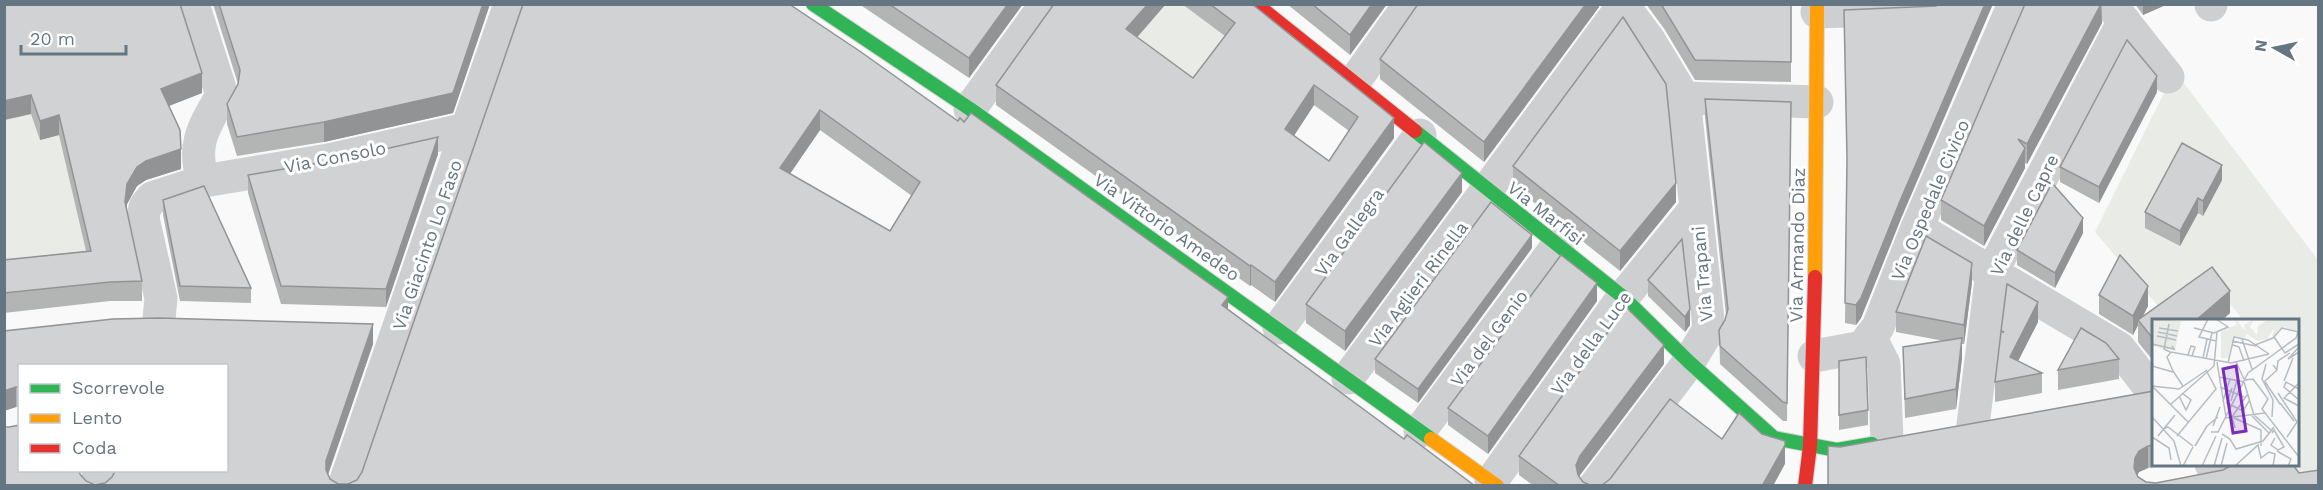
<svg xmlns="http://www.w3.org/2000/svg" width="2323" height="490" font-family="'Work Sans',sans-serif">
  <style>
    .green { fill: #e8ebe6 }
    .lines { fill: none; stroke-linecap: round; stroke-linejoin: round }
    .fast-casing { stroke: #d5d6d7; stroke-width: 16 }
    .slow-casing { stroke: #d5d6d7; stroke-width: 16 }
    .jam-casing { stroke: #d5d6d7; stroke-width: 16 }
    .street { stroke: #cecfd0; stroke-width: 33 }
    .fast { stroke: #30b455; stroke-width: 14 }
    .slow { stroke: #ff9f0a; stroke-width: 14 }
    .jam { stroke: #e5322d; stroke-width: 14 }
    .wall { fill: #b3b5b5; fill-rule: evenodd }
    .shaded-wall { fill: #929394 }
    .building { fill: #d0d2d3; stroke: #929394; stroke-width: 1.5; fill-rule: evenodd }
    .labels { text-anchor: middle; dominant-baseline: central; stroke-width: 6; stroke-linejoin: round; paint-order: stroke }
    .street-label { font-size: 18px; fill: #657683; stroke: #fff }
    .inset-road { fill: none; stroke: #b5bdc3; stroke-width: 1.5 }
    .view { fill: #7b2cbf; fill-opacity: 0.15; stroke: #7b2cbf; stroke-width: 3 }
    .inset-edge { fill: none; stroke: #657683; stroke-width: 3 }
  </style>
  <rect width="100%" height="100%" fill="#f9f9f9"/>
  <g class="green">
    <polygon points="1182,4 1214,28 1244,44 1193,98 1115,41 1146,27 1166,5"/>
    <polygon points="2180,78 2318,260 2318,485 2284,465 2298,464 2298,320 2243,320 2212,281 2165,314 2095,232 2166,89"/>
    <polygon points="31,114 79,129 91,270 5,280 4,120"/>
  </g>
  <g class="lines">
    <defs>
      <g id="fast">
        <polyline points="813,4 970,109 1431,439"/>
        <polyline points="1415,131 1623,297 1689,362 1774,438 1837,450 1872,444"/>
      </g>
      <g id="slow">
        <polyline points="1815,277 1817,4"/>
        <polyline points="1431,439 1497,486"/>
      </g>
      <g id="jam">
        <polyline points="1256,4 1415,131"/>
        <polyline points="1805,486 1810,446 1815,277"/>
      </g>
    </defs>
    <use href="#fast" class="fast-casing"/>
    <use href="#slow" class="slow-casing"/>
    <use href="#jam" class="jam-casing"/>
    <g class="street">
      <polyline points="2211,4 2211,5"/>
      <polyline points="2111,5 2168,77"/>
      <polyline points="1817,12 1930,8 1943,4"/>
      <polyline points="1354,82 1410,4"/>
      <polyline points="1684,98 1817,102"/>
      <polyline points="970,109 1046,4"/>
      <polyline points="204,181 328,160 466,129"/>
      <polyline points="1917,228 2119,348 2154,393"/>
      <path d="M159,319L161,298L143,218L145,207L152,198L204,181C190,146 205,125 222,95L193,4"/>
      <polyline points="1279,328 1420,135"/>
      <polyline points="1870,337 1884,364 1887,441"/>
      <polyline points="1814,356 1863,347 1878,327 1917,228 2014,4"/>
      <polyline points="1348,378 1622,7 1620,4"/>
      <polyline points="1973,425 1992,272 2124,21"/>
      <polyline points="1420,431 1558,245"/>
      <polyline points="2211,464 2227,486"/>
      <polyline points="1491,482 1623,297 1696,208"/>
      <polyline points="97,486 99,470"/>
      <polyline points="344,486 510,4"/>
      <polyline points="1595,486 1689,362 1709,329 1684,98 1649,40 1622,4"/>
    </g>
    <use href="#fast" class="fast"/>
    <use href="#slow" class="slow"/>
    <use href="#jam" class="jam"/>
  </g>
  <g class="wall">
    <polygon points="4,4 202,93 169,106 181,169 146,180 137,186 127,204 126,209 142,281 142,301 110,301 4,313 4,260 86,251 59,135 40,140 31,114 4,120"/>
    <polygon points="213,4 490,4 453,113 324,142 237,156 227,124 227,104 238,84"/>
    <path d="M523,4L958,121L1228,309L1404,439L1475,486H4L80,474L86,481L95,485L226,471L20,366V407H16L4,411V331L373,344L328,475L330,479L338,484H348L357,480L362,472ZM820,130L912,196L890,231L790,174Z"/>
    <polygon points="859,4 1023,4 969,78"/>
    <path d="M1166,4L1137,37L1193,78L1225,36L1182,4H1252L1394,138L1275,302L1251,285L1250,286L996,105V85ZM1314,105L1349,131L1329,161L1294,136Z"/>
    <polygon points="1287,4 1387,4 1350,55"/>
    <polygon points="1599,4 1599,7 1484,162 1380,79 1380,59"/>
    <polygon points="1646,4 1791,4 1791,82 1695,80 1665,30"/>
    <polygon points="2102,4 2102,23 2027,164 2025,163 2025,168 1984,246 1941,220 1941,200"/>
    <polygon points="2135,4 2168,4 2143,15"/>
    <polygon points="1936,6 1900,221 1861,318 1856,325 1845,323 1847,170"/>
    <polygon points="2157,92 2099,203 2060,182 2060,167"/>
    <polygon points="1705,99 1791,102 1787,421 1783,421 1720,364 1719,330 1725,320 1726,315 1705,117"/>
    <polygon points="438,154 386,307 281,304 248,193 248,175 332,161"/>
    <polygon points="1513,166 1676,202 1620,271 1513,186"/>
    <polygon points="2222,180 2203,216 2198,213 2180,246 2145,228 2145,212"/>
    <polygon points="1462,192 1345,351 1306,323 1306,304"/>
    <polygon points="163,200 251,288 251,303 180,301 163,215"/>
    <polygon points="2083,233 2055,288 2017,265 2017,250"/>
    <polygon points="1682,239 1690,325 1685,332 1648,296 1648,280"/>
    <polygon points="1532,248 1418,403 1375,373 1375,359"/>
    <polygon points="1972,282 1964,344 1962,344 1962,358 1956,409 1905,418 1903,347 1944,341 1896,332 1896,312"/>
    <polygon points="2099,295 2148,306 2142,317 2230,313 2221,321 2154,321 2154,362 2138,342 2138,325 2133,335 2099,314"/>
    <polygon points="1597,301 1488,454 1448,425 1448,408"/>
    <polygon points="2038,322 2018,361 2042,373 2042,393 1995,402 1995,382"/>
    <polygon points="2119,359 2119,379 2058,390 2058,370"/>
    <polygon points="1839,361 1868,410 1868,425 1839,430"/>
    <polygon points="1664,364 1580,475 1579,477 1583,482 1592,486 1534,486 1519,475 1519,456"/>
    <polygon points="2154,391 2154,465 2164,465 2148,468 2139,472 2137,475 2138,477 2146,482 2156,483 2299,473 2319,486 1828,486 1840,447"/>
  </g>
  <g class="shaded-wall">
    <polygon points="483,4 490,4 453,113 324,142 324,122"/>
    <polygon points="1008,4 1023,4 969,78 969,58"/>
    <polygon points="1148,4 1166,4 1126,50 1126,29"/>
    <polygon points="1372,4 1387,4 1350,55 1350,35"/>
    <polygon points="1586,4 1599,4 1599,7 1484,162 1484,142"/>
    <polygon points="1985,4 1993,4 1900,221 1861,318 1856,325 1856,305 1900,201"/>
    <polygon points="2101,4 2102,23 2027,164 2027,144"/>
    <polygon points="2143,4 2168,4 2143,15"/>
    <polygon points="202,73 202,93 161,109 161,89"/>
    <polygon points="2157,76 2157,92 2099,203 2099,187"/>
    <polygon points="1314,85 1314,105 1285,149 1285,129"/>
    <polygon points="31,95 31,114 4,120 4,101"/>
    <polygon points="820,110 820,130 780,188 780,168"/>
    <polygon points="59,115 59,135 40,140 40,121"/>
    <polygon points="1394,118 1394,138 1275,302 1275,282"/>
    <polygon points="438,137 438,154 386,307 386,289"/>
    <polygon points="2025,148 2025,168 1984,246 1984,226"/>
    <polygon points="181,149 181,169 146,180 137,186 127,204 125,222 125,202 127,184 137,167 146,161"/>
    <polygon points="2222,165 2222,180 2203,216 2203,201"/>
    <polygon points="1462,173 1462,192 1345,351 1345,331"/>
    <polygon points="1676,183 1676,202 1620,271 1620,251"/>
    <polygon points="2198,198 2198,213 2180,246 2180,231"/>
    <polygon points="2083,218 2083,233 2055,288 2055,273"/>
    <polygon points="1532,235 1532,248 1418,403 1418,389"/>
    <polygon points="1972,263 1972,282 1964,344 1964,325"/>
    <polygon points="1251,265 1251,285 1250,286 1250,266"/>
    <polygon points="1597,283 1597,301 1488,454 1488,436"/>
    <polygon points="2148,286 2148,306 2140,322 2138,320 2138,325 2133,335 2133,316"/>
    <polygon points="2230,291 2230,313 2221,321 2195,321"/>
    <polygon points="1228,297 1228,316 1222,305"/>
    <polygon points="2038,302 2038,322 2010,377 2010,357"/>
    <polygon points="1690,309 1690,325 1685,332 1685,317"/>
    <polygon points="373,324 373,344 326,480 326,461"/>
    <polygon points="1962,338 1962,358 1956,409 1956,389"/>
    <polygon points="1664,345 1664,364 1580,475 1576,484 1576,465 1580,456"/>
    <polygon points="16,387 16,407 4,411 4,391"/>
    <polygon points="1785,441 1785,464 1773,486 1762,486"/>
    <polygon points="2148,446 2148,468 2139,472 2135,479 2134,468 2135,458 2139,451"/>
  </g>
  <g class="building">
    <polygon points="4,4 180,4 202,73 161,89 180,130 181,149 146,161 137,167 127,184 125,202 142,281 110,282 4,293 4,260 91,251 59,115 40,121 31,95 4,101"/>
    <polygon points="219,4 483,4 453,93 324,122 237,137 227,104 238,84 240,70"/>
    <path d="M523,4H789L861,52L958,121L960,118L964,122L971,113L1228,297L1222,305L1404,439L1407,435L1475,486H4V427H9L20,425V471H79L80,474L86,481L95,485L105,483L112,477L115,471H226V366H20V387H16L4,391V331L113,319L159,318L373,324L326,461V470L330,479L338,484H348L357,480L362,472ZM820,110L920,182L890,231L780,168Z"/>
    <polygon points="889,4 1008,4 969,58"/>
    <path d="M1054,4H1148L1126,29L1193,78L1235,23L1210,4H1252L1394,118L1275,282L1251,265L1250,266L996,85ZM1314,85L1358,117L1329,161L1285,129Z"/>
    <polygon points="1312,4 1372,4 1350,35"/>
    <polygon points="1418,4 1586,4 1484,142 1380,59"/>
    <polygon points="1661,4 1791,4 1791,62 1695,60"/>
    <polygon points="1939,4 1985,4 1900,201 1861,298 1856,305 1845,303 1847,159 1844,10 1936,6"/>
    <polygon points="2025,4 2101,4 2027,144 2018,139 2025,148 1984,226 1941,200"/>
    <polygon points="1623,17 1666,84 1676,183 1620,251 1513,166"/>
    <polygon points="2127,40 2157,76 2099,187 2060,167"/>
    <polygon points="1705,99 1791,102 1787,403 1783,402 1720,346 1719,330 1725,320 1728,309"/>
    <polygon points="438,137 386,289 281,286 248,175 332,161"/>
    <polygon points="1424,142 1462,173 1345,331 1306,304"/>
    <polygon points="2182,143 2222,165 2203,201 2198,198 2180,231 2145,212"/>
    <polygon points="2052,183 2083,218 2055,273 2017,250"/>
    <polygon points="204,186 251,288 180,286 163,200"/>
    <polygon points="1491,202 1532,235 1418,389 1375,359"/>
    <polygon points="1926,236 1972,263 1964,325 1896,312"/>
    <polygon points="1682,239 1690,309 1685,317 1648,280"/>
    <polygon points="1561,255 1597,283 1488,436 1448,408"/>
    <polygon points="2120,255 2148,286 2133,316 2099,295"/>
    <polygon points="2212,267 2230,291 2195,321 2154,321 2154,340 2138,320"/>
    <polygon points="2007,284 2038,302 2010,357 2042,373 1995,382 2001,332 2004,332 2001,331"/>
    <polygon points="1626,307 1664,345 1580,456 1576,465 1578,475 1583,482 1592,486 1560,486 1519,456"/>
    <polygon points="2081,328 2106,343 2119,359 2058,370"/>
    <polygon points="1962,338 1956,389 1905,399 1903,347"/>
    <polygon points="1866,357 1868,410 1839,415 1839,361"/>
    <polygon points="2154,391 2154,445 2148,446 2139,451 2135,458 2134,468 2138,477 2146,482 2156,483 2223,470 2232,465 2293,465 2299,473 2319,470 2319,486 1828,486 1828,446 1840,447"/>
    <polygon points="1670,399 1722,439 1739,413 1762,434 1785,441 1785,445 1762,486 1596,486 1602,485 1610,479"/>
  </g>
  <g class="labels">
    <g class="street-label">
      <text transform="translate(335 157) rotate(-11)">Via Consolo</text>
      <text transform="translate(1930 200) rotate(-67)">Via Ospedale Civico</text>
      <text transform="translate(1546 213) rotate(38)">Via Marfisi</text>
      <text transform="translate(2024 215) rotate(-64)">Via delle Capre</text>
      <text transform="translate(1167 227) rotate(35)">Via Vittorio Amedeo</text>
      <text transform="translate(1349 232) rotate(-54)">Via Gallegra</text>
      <text transform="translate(427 245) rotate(-71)">Via Giacinto Lo Faso</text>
      <text transform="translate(1797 245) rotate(-89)">Via Armando Diaz</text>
      <text transform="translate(1702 274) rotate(-95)">Via Trapani</text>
      <text transform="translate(1418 284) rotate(-53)">Via Aglieri Rinella</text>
      <text transform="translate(1489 338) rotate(-53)">Via del Genio</text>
      <text transform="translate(1591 343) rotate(-54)">Via della Luce</text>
    </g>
  </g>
  <g transform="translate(2152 319)">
    <rect width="147" height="147" fill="#f9f9f9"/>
    <path d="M6,0L29,2L23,32L0,27V3ZM84,0L93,12L92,6L102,0L98,8L105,16L106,7L117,0H147V13L132,8L120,19L122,9L115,20L106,22L95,15L92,19L81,17L76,39H69V12L84,6Z" fill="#e8ebe6"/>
    <path class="inset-road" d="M56,0L47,18L64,22M17,5L12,30L18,33M7,9L26,12M42,9L62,14L76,8L64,0M6,13L25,17M5,17L24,21M122,18L133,34L147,25M90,20L100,50M80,22L104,27M0,25L22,30L20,27M81,26L87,28L92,42M147,28L136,40L147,33M36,36L39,27L43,28L40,37M51,39L55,20M54,40L60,14M65,43L74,98M84,43L92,60M76,44L82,18L96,21L117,35M114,45L110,60L121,81L120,98M0,47L21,53M125,50L126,42L138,34M21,52L15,38L19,33L79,44L117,35M21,52L31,67M67,58L92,63L102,96L119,111M93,61L101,60L116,80L110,90L147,138M132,62L141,39M112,63L125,51L121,46M113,63L128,85M147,64L132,79L147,87M0,67L27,70L55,51M1,68L36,103M68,68L92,78M80,69L75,84L91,92L97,82M147,70L134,63L132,68L147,81M126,74L145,103L135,118M27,77L34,91L39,81L30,74M71,82L78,60M79,82L85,61M128,84L142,102M19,85L62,47L65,13M100,97L117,114M0,98L22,122L29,147M73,99L113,94M82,99L109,111V127M61,107L68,88M83,109L80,98L95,76M11,110L16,108L41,127M59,113H66L96,54L144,19L146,13L130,9L121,19L103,26M120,114L122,111L132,128L126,131L119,126L123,119M70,115L78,120L84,130L111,122L122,108M6,117L23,96M25,117L64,70L54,51M0,118L17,129L19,141M43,127L55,107L66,98M125,132L139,140L136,147M31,147L41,128M50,147L64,117M62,147L70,119M69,147L75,124M83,147L106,126L109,139L117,133L123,135L121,147"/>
    <path class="view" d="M84,47L94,112L81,114L71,50Z"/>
    <rect width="147" height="147" class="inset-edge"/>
  </g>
  <rect width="2323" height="490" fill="none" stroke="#657683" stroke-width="12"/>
  <rect x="18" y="364" width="210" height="108" fill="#ffffff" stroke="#c1c8cd" stroke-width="1.5"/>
  <rect x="30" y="384" width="30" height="9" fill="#30b455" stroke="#c1c8cd" stroke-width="1.5"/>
  <text x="72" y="394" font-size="18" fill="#657683">Scorrevole</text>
  <rect x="30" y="414" width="30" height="9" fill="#ff9f0a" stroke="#c1c8cd" stroke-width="1.5"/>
  <text x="72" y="424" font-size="18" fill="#657683">Lento</text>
  <rect x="30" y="444" width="30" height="9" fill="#e5322d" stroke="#c1c8cd" stroke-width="1.5"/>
  <text x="72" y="454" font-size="18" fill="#657683">Coda</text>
  <g transform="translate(2275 48) rotate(279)" stroke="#ffffff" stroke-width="4.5" paint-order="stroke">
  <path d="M0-4.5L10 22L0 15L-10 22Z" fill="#657683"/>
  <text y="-9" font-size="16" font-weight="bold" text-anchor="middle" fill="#657683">N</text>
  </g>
  <path d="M21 45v9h105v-9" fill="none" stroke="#657683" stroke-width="3"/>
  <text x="30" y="45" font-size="18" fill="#657683" stroke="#ffffff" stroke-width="4.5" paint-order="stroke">20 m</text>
</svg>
